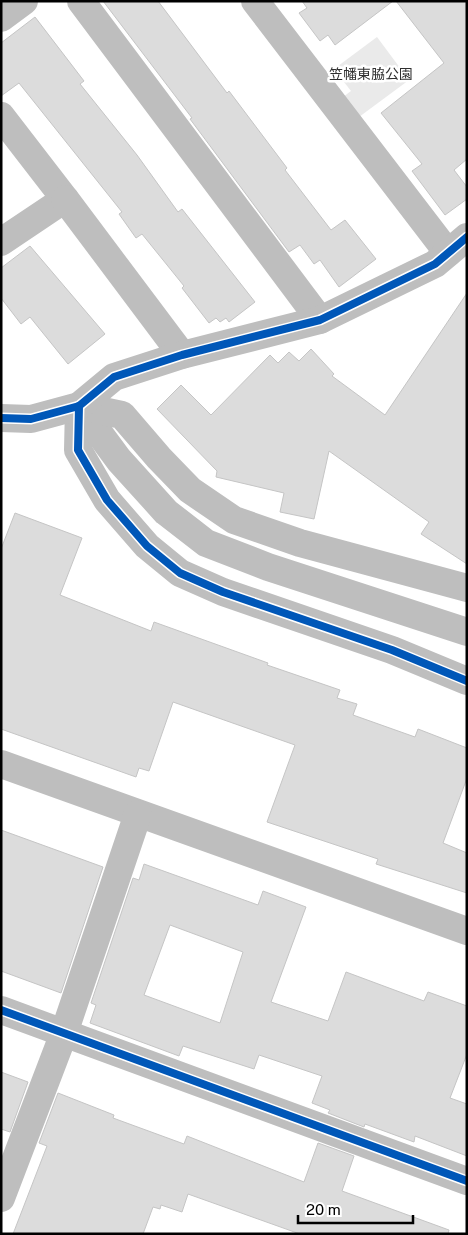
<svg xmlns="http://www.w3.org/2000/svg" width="468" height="1235" font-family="'Public Sans','Noto Sans JP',sans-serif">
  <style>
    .green { fill: #eaeaea }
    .building { fill: #dcdcdc; stroke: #c5c5c5; fill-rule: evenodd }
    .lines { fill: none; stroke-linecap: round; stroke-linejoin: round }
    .minor { stroke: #bebebe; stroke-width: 28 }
    .cycleway-casing { stroke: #fff; stroke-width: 11 }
    .cycleway { stroke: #0057b8; stroke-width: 8 }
    .labels { text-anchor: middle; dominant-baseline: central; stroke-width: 5; stroke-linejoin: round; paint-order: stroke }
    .park-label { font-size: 14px; fill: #2f2f2f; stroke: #fff }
  </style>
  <rect width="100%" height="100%" fill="#fff"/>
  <polygon class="green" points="377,37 409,80 359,117 343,97 351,91 334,69"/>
  <g class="building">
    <polygon points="103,1 158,1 227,93 229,91 287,168 285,170 331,230 345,220 376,259 339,287 320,260 314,264 300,245 289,252 190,119 192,118"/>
    <polygon points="302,1 393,1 335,45 328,35 320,41 299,13 307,8"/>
    <polygon points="396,1 467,1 467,159 454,170 467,187 467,199 445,215 412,171 422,164 381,113 444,63"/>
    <polygon points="35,17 84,81 80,84 137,155 178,212 182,209 255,302 229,322 226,318 220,322 216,318 209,323 182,288 184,286 142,234 136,238 119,214 122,212 19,83 1,96 1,43"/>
    <polygon points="30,246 105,334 68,364 30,317 21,324 1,298 1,268"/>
    <polygon points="467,293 467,564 421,534 429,522 329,451 314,519 280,512 284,493 216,477 217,471 157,409 181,385 211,415 270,355 278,363 289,352 299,361 311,349 334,374 332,376 385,415"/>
    <polygon points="15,513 82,538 60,595 151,631 154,622 268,663 267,665 340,690 337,698 357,704 353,715 415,737 418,729 467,748 467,778 443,843 467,853 467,893 376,864 378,859 267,822 295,745 173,702 149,771 139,768 136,777 1,729 1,549"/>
    <polygon points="1,830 103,867 61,993 1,971"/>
    <path d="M144,864L258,905L263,891L306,907L271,1002L328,1021L346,972L424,1001L428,992L467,1006V1054L450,1098L467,1104V1156L415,1136L414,1142L365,1124L364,1127L328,1113L330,1110L312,1103L322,1076L259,1055L254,1069L183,1046L179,1056L90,1023L96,1005L91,1003L133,878L139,880ZM170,925L243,952L220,1023L144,995Z"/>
    <polygon points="1,1072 28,1082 10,1132 1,1129"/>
    <polygon points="58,1093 114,1115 113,1118 184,1144 187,1136 304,1182 318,1143 354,1156 342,1191 449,1230 448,1234 300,1234 188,1194 182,1212 161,1205 160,1209 153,1207 143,1234 13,1234 47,1146 39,1143"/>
  </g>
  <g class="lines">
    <g class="minor">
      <polyline points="81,1 320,320"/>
      <polyline points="255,1 448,253"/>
      <polyline points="1,18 24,1"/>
      <polyline points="1,116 65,199 1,242"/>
      <polyline points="65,199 182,355"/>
      <polyline points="79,406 78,450 107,500 147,546 180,573 223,592 392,650 467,681"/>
      <polyline points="79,406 119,460 166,512 206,543 268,567 467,632"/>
      <polyline points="79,406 122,415 159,458 190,490 234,520 300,543 467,588"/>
      <polyline points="1,418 31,419 79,406 114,377 182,355 320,320 435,264 467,237"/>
      <polyline points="1,764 467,931"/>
      <polyline points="1,1010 467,1181"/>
      <polyline points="1,1198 64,1033 138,814"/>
    </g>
    <defs>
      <g id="cycleway">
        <polyline points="79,406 78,450 107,500 147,546 180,573 223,592 392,650 467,681"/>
        <polyline points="1,418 31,419 79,406 114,377 182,355 320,320 435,264 467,237"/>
        <polyline points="1,1010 467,1181"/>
      </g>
    </defs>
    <use href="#cycleway" class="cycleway-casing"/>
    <use href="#cycleway" class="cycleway"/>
  </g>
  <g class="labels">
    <g class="park-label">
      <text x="371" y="74">笠幡東脇公園</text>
    </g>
  </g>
  <rect width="468" height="1235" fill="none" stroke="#000000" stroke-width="5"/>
  <path d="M298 1215v8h115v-8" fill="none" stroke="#000000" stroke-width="2.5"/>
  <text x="306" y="1215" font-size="15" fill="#000000" stroke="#ffffff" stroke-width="4" paint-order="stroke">20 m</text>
</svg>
